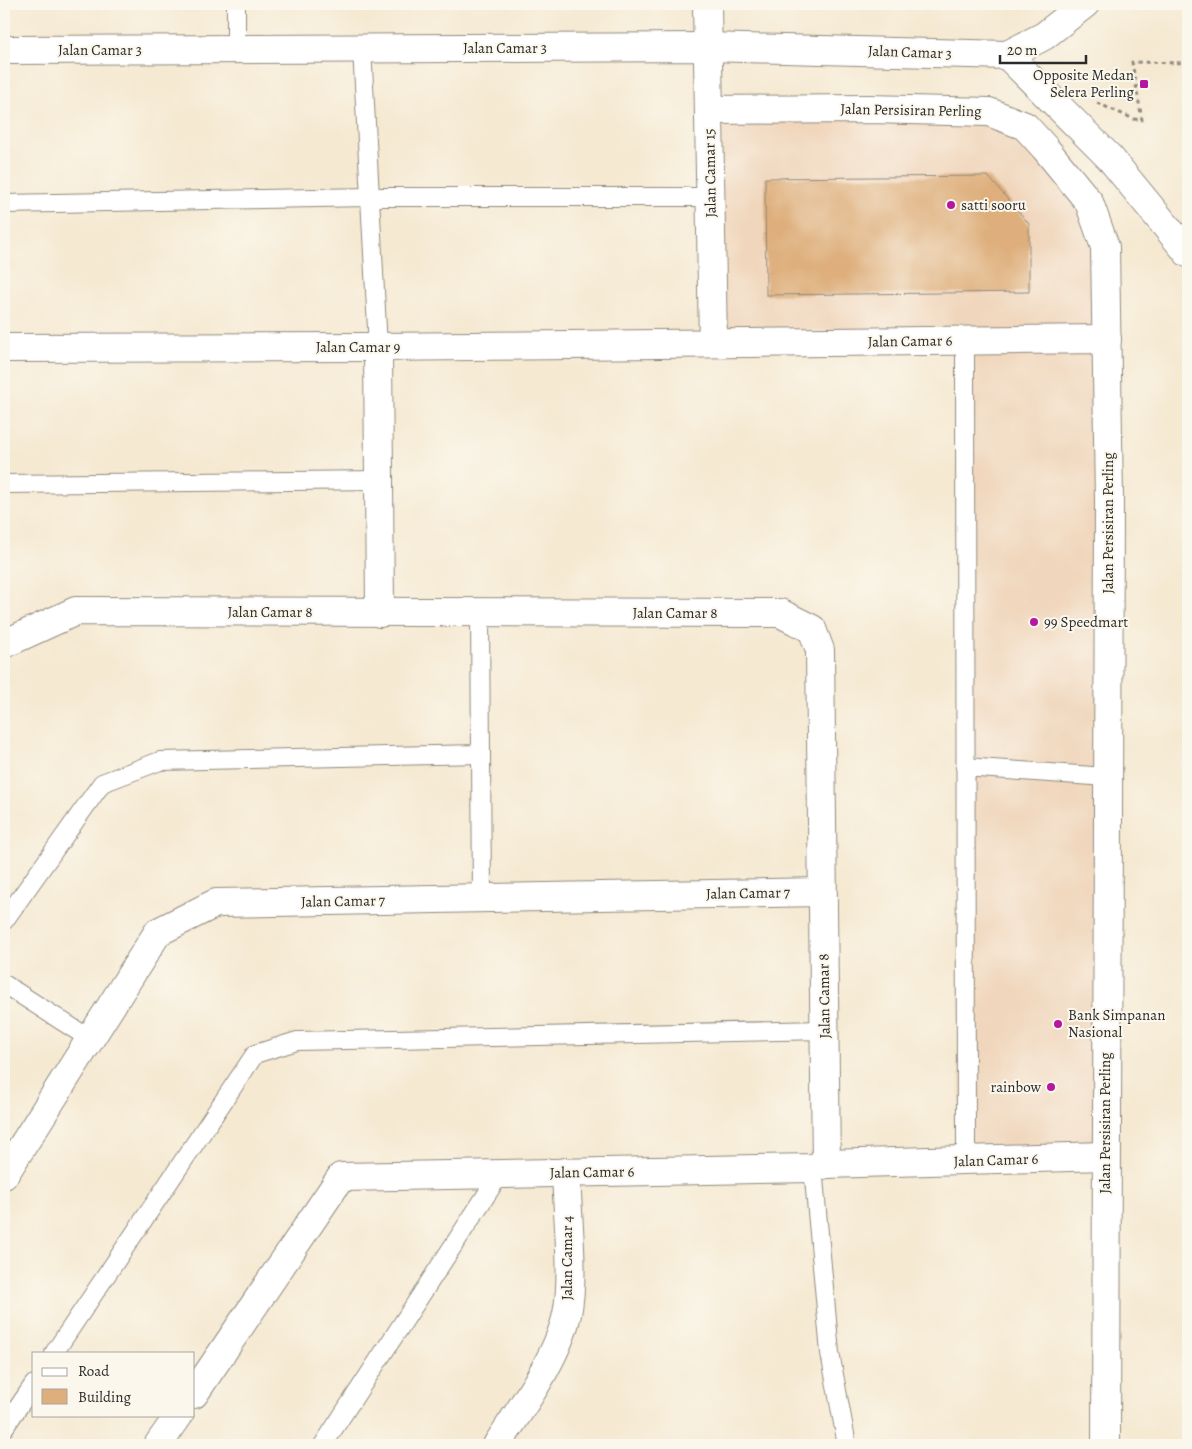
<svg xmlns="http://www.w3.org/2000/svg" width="1192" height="1449" font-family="Alegreya,serif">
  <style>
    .built { fill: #f0d6bc }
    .building { fill: #deaf7c }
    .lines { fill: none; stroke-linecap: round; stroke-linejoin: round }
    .lane-casing { stroke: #908a7e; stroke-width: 20 }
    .street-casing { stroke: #908a7e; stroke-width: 30 }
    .secondary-casing { stroke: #908a7e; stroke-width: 30 }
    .path { stroke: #908a7e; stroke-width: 3; stroke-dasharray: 4 4; stroke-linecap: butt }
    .lane { stroke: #fff; stroke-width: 18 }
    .street { stroke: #fff; stroke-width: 28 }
    .secondary { stroke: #fff; stroke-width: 28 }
    .poi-dot { fill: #b5179e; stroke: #fbf7ec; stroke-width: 2 }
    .labels { text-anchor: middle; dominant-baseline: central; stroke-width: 4; stroke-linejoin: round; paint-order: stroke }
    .street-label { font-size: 15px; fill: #2b2b2b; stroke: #fbf7ec }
    .poi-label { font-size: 15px; fill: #2b2b2b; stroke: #fbf7ec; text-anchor: start }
  </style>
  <rect width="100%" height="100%" fill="#fbf7ec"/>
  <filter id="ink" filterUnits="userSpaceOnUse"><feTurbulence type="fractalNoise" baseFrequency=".02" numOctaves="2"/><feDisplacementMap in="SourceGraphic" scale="10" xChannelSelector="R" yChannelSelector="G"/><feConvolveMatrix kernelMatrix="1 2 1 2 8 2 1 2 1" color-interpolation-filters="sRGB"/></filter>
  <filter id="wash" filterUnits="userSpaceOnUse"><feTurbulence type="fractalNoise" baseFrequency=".0096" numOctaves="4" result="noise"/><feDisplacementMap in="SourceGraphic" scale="20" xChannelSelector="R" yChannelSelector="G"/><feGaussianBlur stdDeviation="1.12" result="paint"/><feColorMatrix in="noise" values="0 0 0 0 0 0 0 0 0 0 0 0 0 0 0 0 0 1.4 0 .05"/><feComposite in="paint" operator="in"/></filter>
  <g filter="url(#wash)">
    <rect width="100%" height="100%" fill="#f5e9d2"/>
    <polygon class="built" points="720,100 991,102 1098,197 1116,1147 960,1149 957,330 723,331"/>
    <g id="blocks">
      <polygon class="building" points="988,176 1029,224 1029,292 766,295 765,178"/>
    </g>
  </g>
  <g filter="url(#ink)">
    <use href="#blocks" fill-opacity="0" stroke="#908a7e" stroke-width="1"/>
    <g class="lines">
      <defs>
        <g id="lane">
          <polyline points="236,4 236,49"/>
          <polyline points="362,48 378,347"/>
          <polyline points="4,204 370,197 711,197"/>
          <polyline points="965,340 966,1161"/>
          <polyline points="4,484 379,480"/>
          <polyline points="480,613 482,898"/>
          <polyline points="965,767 1107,777"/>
          <polyline points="4,921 102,783 160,761 481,754"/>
          <polyline points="4,984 90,1039"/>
          <polyline points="813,1168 830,1353 847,1445"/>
          <polyline points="54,1353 255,1054 297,1041 824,1030"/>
          <polyline points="4,1428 34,1384"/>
          <polyline points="323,1445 500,1174"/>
        </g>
        <g id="street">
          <polyline points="707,4 713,343"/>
          <polyline points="709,110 869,109 989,112 1025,126 1045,148 1089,202 1105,247 1109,499 1106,1445"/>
          <polyline points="378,347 380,613"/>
          <polyline points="4,348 378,347 1107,339"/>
          <polyline points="4,644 76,611 780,613 812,629 820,650 826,1164"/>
          <polyline points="4,1175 158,932 216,903 822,892"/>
          <polyline points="194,1394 341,1177 813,1168 826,1164 1105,1156"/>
          <polyline points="158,1445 179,1415"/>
          <path d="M497,1445C521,1408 558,1357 567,1314C575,1274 567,1214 566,1172"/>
        </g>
        <g id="secondary">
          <polyline points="4,50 708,47 1007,55 1044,36 1085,4"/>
          <polyline points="1007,55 1110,158 1188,253"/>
        </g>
      </defs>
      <use href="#lane" class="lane-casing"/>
      <use href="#street" class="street-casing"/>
      <use href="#secondary" class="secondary-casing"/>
      <polyline class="path" points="1097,103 1134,119 1142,120 1132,62 1188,63"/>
      <use href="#lane" class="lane"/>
      <use href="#street" class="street"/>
      <use href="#secondary" class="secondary"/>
    </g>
  </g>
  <g class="poi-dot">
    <rect x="1139" y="79" width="10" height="10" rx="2.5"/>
    <circle cx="951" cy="205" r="5"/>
    <circle cx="1034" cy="622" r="5"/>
    <circle cx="1058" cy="1024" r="5"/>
    <circle cx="1051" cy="1087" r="5"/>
  </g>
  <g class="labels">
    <g class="street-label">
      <text x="505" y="48">Jalan Camar 3</text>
      <text x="100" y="50">Jalan Camar 3</text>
      <text transform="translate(910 52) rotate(2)">Jalan Camar 3</text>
      <text transform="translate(911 110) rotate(1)">Jalan Persisiran Perling</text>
      <text transform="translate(710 173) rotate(-91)">Jalan Camar 15</text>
      <text transform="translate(910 341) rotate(-1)">Jalan Camar 6</text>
      <text x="358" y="347">Jalan Camar 9</text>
      <text transform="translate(1108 523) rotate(-90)">Jalan Persisiran Perling</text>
      <text x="270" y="612">Jalan Camar 8</text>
      <text x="675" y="613">Jalan Camar 8</text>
      <text transform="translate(748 893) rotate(-1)">Jalan Camar 7</text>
      <text transform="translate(343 901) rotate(-1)">Jalan Camar 7</text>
      <text transform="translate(824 996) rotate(-91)">Jalan Camar 8</text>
      <text transform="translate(1105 1123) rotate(-90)">Jalan Persisiran Perling</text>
      <text transform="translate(996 1160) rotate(-2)">Jalan Camar 6</text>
      <text transform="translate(592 1172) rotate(-1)">Jalan Camar 6</text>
      <text transform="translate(567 1258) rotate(-90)">Jalan Camar 4</text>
    </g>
    <g class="poi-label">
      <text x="1134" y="75" text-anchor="end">Opposite Medan<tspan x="1134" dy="17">Selera Perling</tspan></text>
      <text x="961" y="205">satti sooru</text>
      <text x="1044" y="622">99 Speedmart</text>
      <text x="1068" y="1015">Bank Simpanan<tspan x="1068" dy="17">Nasional</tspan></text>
      <text x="1041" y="1087" text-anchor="end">rainbow</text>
    </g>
  </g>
  <rect width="1192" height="1449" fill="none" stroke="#fbf7ec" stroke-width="20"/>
  <rect x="32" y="1352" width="162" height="65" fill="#fbf7ec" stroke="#a8a59f"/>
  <rect x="42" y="1368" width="25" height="8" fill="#ffffff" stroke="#a8a59f"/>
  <text x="78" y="1376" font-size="15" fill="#2b2b2b">Road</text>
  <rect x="42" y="1389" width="25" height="15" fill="#deaf7c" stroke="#a8a59f"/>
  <text x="78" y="1402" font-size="15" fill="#2b2b2b">Building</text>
  <path d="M1000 55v8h86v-8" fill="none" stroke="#2b2b2b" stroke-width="2.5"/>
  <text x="1007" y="55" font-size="15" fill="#2b2b2b" stroke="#fbf7ec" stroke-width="4" paint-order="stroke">20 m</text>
</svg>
